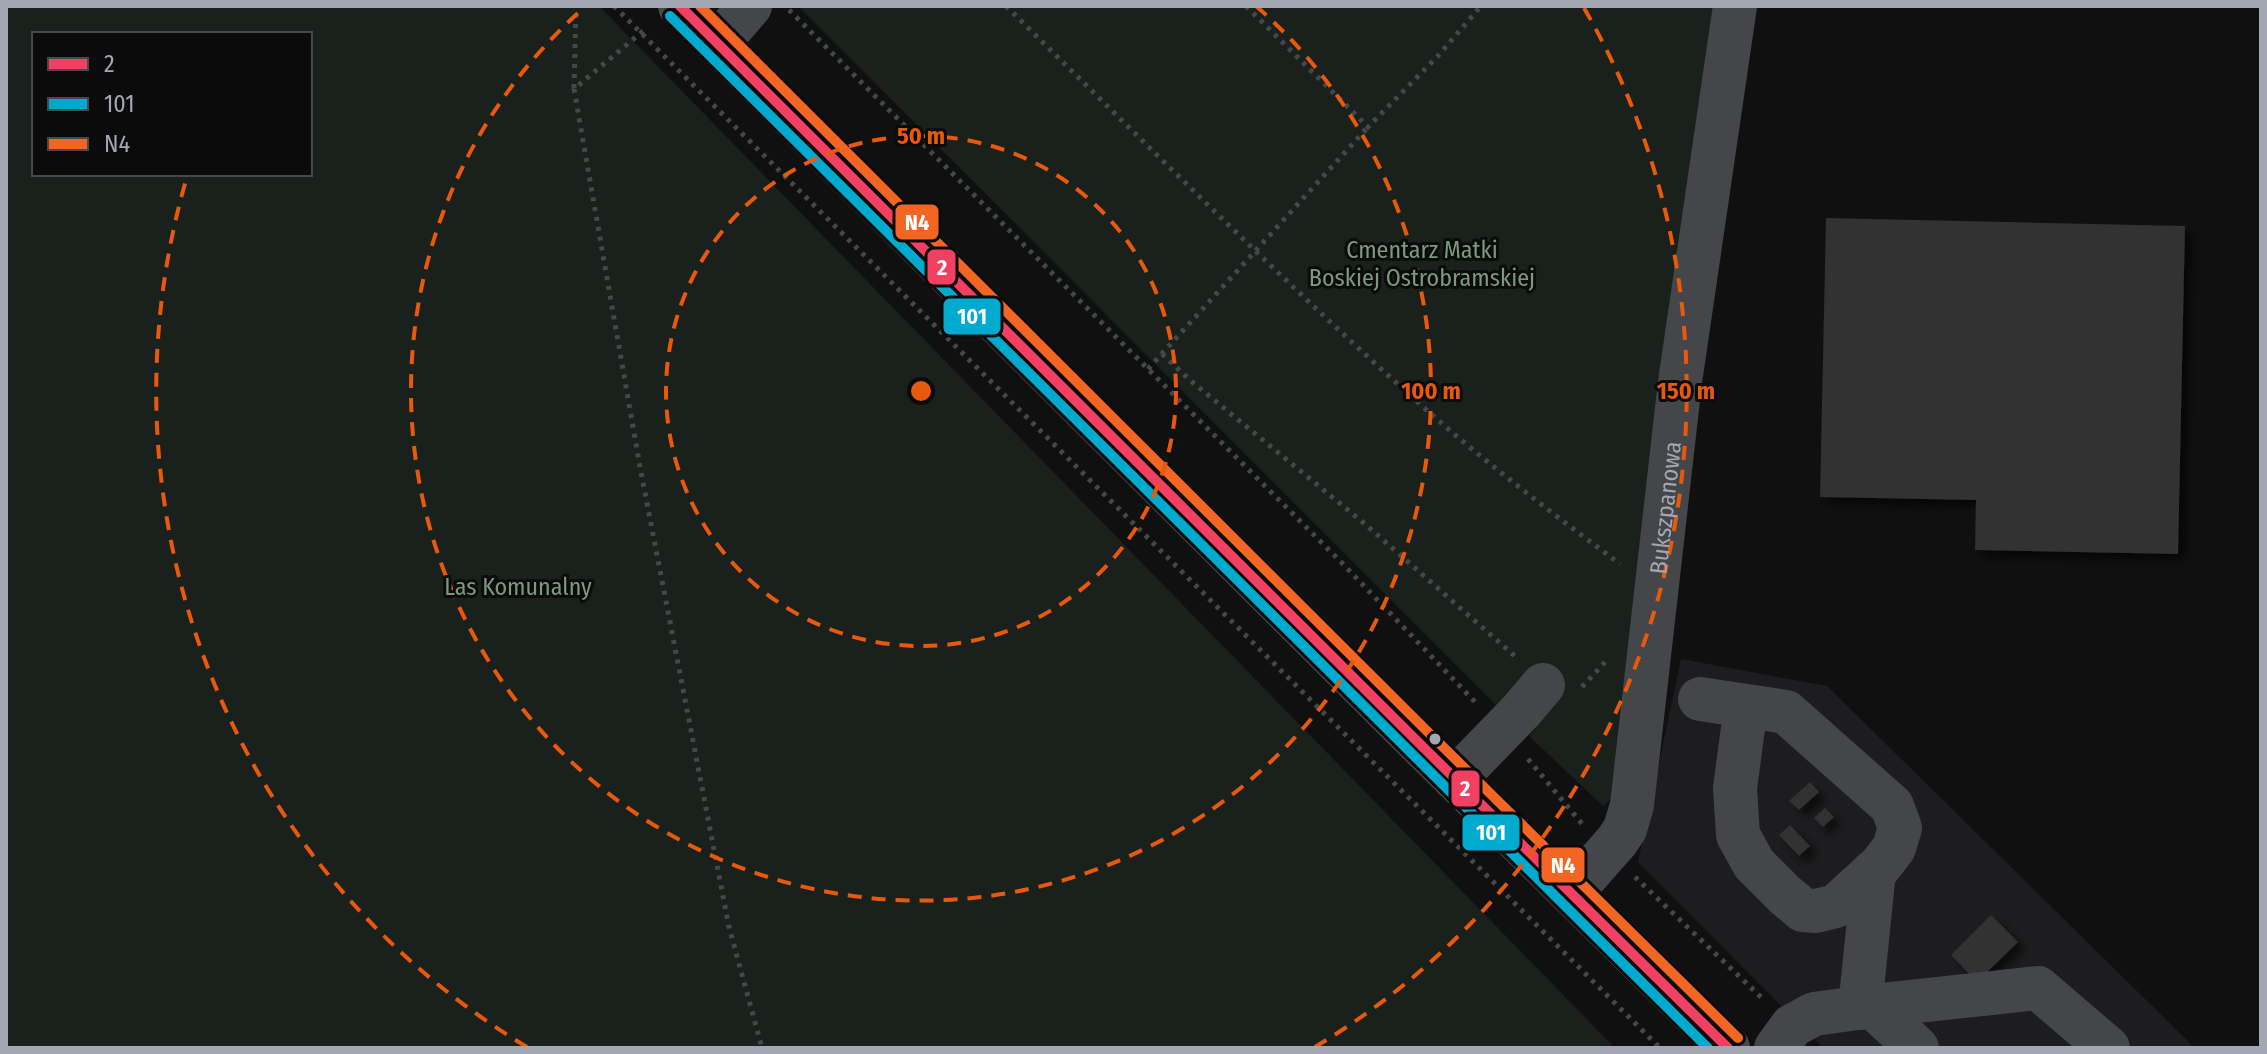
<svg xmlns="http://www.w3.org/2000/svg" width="2267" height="1054" font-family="'Fira Sans Condensed',sans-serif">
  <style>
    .built { fill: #1d1d1f }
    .green { fill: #1a201b; fill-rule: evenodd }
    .building { fill: #313133; filter: url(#shadow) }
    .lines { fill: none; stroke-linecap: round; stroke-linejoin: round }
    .path { stroke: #46474a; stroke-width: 5; stroke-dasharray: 4 6; stroke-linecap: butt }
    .minor { stroke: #444649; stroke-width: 44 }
    .highway { stroke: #47484a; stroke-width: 44 }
    .bus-1-casing { stroke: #0b0b0c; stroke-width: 16 }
    .bus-2-casing { stroke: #0b0b0c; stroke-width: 16 }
    .bus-3-casing { stroke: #0b0b0c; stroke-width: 16 }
    .bus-1 { stroke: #f24062; stroke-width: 10 }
    .bus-2 { stroke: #00a9ce; stroke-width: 10 }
    .bus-3 { stroke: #f26522; stroke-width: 10 }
    .ring { fill: none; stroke: #e8590c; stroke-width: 4; stroke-dasharray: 14 10 }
    .bus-dot { fill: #a2a7b1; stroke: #0b0b0c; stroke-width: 3 }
    .labels { text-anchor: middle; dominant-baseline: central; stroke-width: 6; stroke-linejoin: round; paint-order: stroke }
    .park-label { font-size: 24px; fill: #7a9a7b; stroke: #0b0b0c }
    .street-label { font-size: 24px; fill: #a2a7b1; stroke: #0b0b0c }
    .centre { fill: #e8590c; stroke: #0b0b0c; stroke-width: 4 }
    .ring-label { font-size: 24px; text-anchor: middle; font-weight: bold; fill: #e8590c; stroke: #0b0b0c; stroke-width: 6; stroke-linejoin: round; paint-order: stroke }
    .line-badge { stroke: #0b0b0c; stroke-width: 3 }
    .badge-label { font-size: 22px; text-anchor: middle; font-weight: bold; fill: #fff }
  </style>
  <defs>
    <filter id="shadow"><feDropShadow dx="7" dy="7" stdDeviation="4" flood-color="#0009"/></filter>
  </defs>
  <rect width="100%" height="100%" fill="#101011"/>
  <polygon class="built" points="1681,659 1827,686 2195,1048 1823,1048 1638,862"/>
  <g class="green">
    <path d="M6,6H599L1615,1048H6ZM34,34H310V174H34Z"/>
    <polygon points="798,6 1714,6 1616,795 1603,806 1529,736 1537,726 1507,697 1497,706"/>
  </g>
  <g class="building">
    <polygon points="1826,218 2185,226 2178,554 1975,550 1976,500 1820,497"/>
    <polygon points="1810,782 1819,792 1799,810 1789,801"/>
    <polygon points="1825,808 1834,817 1823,827 1814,818"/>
    <polygon points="1790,825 1810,846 1799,856 1779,835"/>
    <polygon points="1991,915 2018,942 1977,982 1951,955"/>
  </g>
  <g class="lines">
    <g class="path">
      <polyline points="614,6 1660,1048"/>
      <path d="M1006,6C1140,138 1272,271 1412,397C1478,457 1549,511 1620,564"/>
      <polyline points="1246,6 1368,127 1437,57 1481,6"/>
      <polyline points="789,10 1341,562 1478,705"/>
      <polyline points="643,31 574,89 640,467 729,927 762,1048"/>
      <polyline points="574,88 576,6"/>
      <polyline points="1162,354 1191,381 1365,524 1517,658"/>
      <polyline points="1148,369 1368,127"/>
      <polyline points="1582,687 1608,659"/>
      <polyline points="1528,759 1583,825"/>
      <polyline points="1635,877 1764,1000"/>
    </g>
    <g class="minor">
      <polyline points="718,43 750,6"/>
      <polyline points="1700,699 1786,712 1892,806 1900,828 1894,848 1880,866 1836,906 1816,911 1803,910 1785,895 1754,864 1738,835 1735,788 1746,706"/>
      <polyline points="1455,779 1521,711 1543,685"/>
      <path id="s1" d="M1571,893L1617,841L1625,829L1632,805L1680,382L1735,6"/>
      <polyline points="1872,1006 2038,988 2108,1048"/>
      <polyline points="1860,1008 1874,871"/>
      <polyline points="1776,1048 1792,1026 1814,1014 1872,1006 1917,1048"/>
    </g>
    <polyline class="highway" points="680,6 1424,748 1728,1048"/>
    <defs>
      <polyline id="bus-1" points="680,6 1424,748 1728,1048"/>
      <polyline id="bus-2" points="670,16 1708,1048"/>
      <polyline id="bus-3" points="700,6 1434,738 1738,1038"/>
    </defs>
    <use href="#bus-1" class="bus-1-casing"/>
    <use href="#bus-2" class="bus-2-casing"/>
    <use href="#bus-3" class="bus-3-casing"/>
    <use href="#bus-1" class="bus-1"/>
    <use href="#bus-2" class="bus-2"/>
    <use href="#bus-3" class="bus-3"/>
  </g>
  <g class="ring">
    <circle cx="921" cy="391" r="255"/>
    <path d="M1256 6A510 510 0 1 1 586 6"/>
    <path d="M527 1047A765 765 0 0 1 186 180M1584 8A765 765 0 0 1 1315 1047"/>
  </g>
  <circle class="bus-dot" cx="1435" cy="739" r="7"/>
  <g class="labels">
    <g class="park-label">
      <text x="1422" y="250">Cmentarz Matki<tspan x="1422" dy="28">Boskiej Ostrobramskiej</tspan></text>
      <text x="518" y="587">Las Komunalny</text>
    </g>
    <g class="street-label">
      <text stroke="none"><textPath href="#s1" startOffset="408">Bukszpanowa</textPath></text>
    </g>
  </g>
  <circle cx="921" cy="391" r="12" class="centre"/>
  <g class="ring-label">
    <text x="921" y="144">50 m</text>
    <text x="1431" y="399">100 m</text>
    <text x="1686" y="399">150 m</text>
  </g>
  <g class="line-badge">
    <rect x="894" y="203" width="46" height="38" rx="8" fill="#f26522"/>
    <rect x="926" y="248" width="31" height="38" rx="8" fill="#f24062"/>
    <rect x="942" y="297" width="60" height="39" rx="8" fill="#00a9ce"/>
    <rect x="1450" y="769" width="31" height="39" rx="8" fill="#f24062"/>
    <rect x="1461" y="813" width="60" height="39" rx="8" fill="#00a9ce"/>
    <rect x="1540" y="846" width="46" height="38" rx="8" fill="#f26522"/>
  </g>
  <g class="badge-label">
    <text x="917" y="230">N4</text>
    <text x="942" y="275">2</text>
    <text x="972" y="324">101</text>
    <text x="1465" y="796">2</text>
    <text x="1491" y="840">101</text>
    <text x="1563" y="873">N4</text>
  </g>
  <rect width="2267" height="1054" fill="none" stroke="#a2a7b1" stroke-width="16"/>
  <rect x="32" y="32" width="280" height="144" fill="#0b0b0c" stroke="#47494e" stroke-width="2"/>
  <rect x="48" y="58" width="40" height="12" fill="#f24062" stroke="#47494e" stroke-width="2"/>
  <text x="104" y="72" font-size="24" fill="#a2a7b1">2</text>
  <rect x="48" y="98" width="40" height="12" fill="#00a9ce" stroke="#47494e" stroke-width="2"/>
  <text x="104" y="112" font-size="24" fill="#a2a7b1">101</text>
  <rect x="48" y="138" width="40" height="12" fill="#f26522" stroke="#47494e" stroke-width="2"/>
  <text x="104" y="152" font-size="24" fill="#a2a7b1">N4</text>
</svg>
